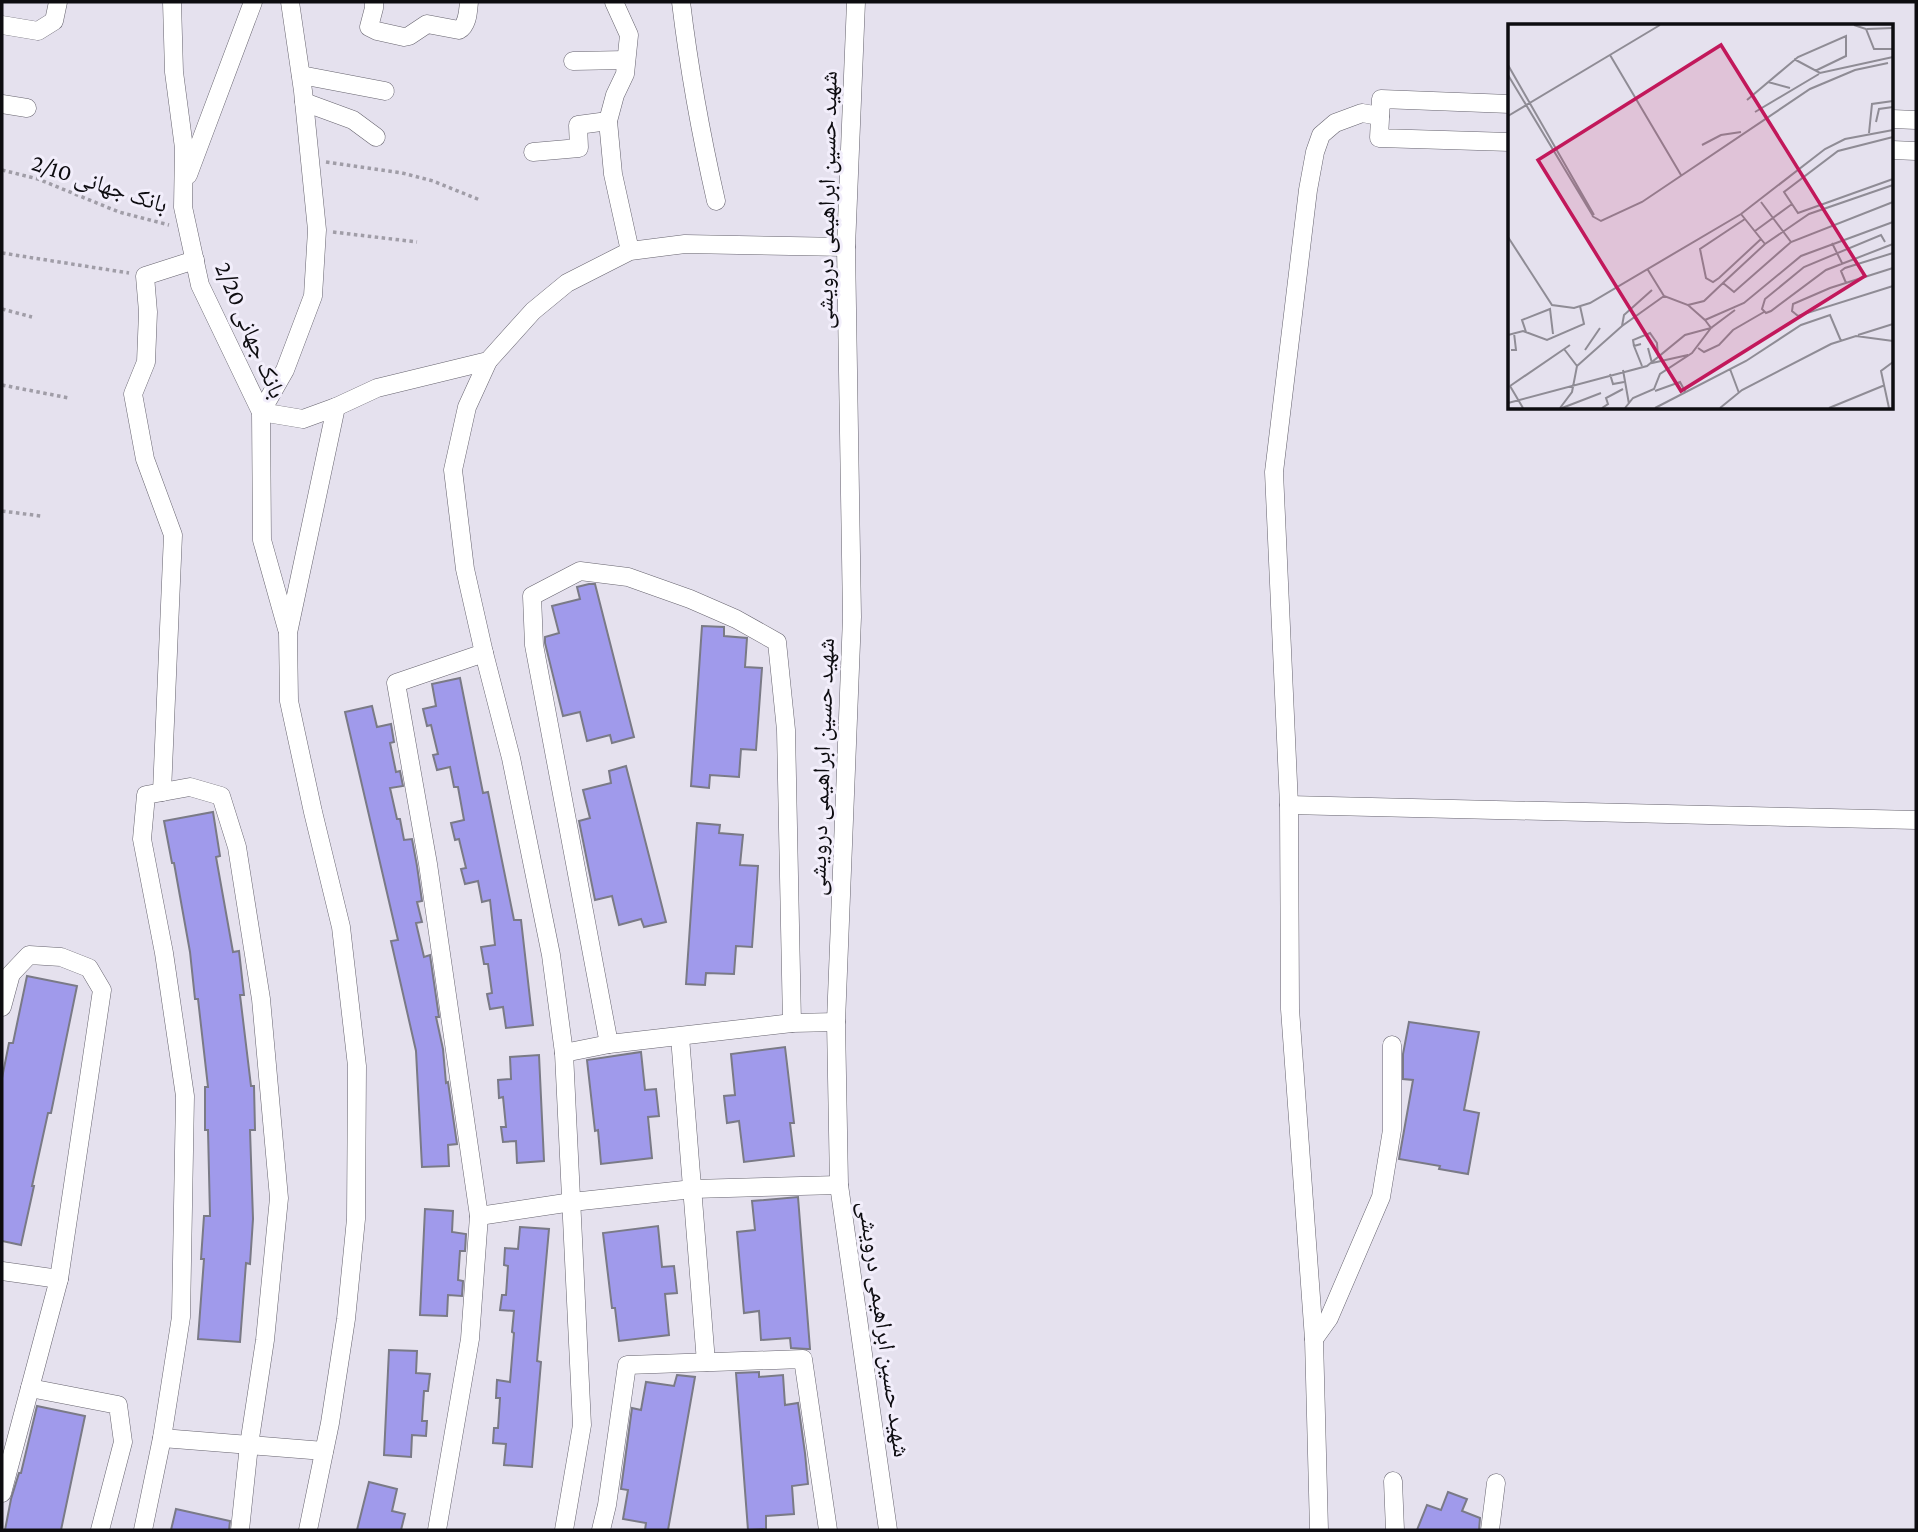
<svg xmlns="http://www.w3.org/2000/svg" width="1918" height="1532" font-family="'Crimson Pro','Noto Naskh Arabic',serif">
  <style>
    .building { fill: #a09aeb; stroke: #7a7a86; stroke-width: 2 }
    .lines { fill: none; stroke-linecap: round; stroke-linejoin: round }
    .minor-casing { stroke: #66636e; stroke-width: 19 }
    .path { stroke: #a09da7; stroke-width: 3.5; stroke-dasharray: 3.5 3.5; stroke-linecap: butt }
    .minor { stroke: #fff; stroke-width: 18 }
    .labels { text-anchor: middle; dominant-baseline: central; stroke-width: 6; stroke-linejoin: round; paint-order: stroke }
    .street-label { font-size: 24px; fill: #0d0c10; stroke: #f2eefb }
    .inset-road { fill: none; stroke: #8f8c95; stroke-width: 2 }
    .view { fill: #c2185b; fill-opacity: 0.15; stroke: #c2185b; stroke-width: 3.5 }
    .inset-edge { fill: none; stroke: #0d0c10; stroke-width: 3.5 }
  </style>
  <rect width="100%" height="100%" fill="#e5e1ee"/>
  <g class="building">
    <polygon points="589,584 595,584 634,737 612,743 610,735 587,741 580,712 563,716 545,643 545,637 559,633 552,606 580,599 577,587"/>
    <polygon points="702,626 724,627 724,636 747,638 745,667 762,668 756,750 741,749 739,777 710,775 709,788 691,786"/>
    <polygon points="460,678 483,793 488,792 514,920 521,920 533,1025 506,1028 503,1007 490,1009 487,994 492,993 488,964 484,964 481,947 495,945 490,900 482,902 478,881 465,884 461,869 466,868 459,839 455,840 451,823 464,820 458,787 454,787 450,767 437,770 433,755 438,754 431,725 427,726 423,709 436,706 432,684"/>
    <polygon points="372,706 377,727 391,724 394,742 390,743 396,772 400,771 403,786 390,788 397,819 400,819 404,840 412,839 417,866 422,901 417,902 422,922 416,923 424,957 430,955 439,1017 436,1017 443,1049 446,1083 448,1082 457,1144 448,1145 449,1166 422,1167 416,1051 391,941 398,940 345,712"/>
    <polygon points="626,766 666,922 644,927 641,919 619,925 612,896 595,900 579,821 590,818 583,790 611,783 609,771"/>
    <polygon points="213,812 220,856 216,857 233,952 239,951 244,995 240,995 251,1086 254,1086 255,1130 250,1130 253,1219 250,1264 246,1263 240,1342 198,1339 204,1259 201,1259 204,1216 210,1216 208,1130 205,1130 205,1087 208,1087 198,999 195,999 190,952 174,863 172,863 164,821"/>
    <polygon points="697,823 720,825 719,833 743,835 740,865 758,866 752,947 736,946 734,974 706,973 705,985 686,984"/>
    <polygon points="27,976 77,986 51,1113 48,1113 32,1186 34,1186 21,1245 2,1241 2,1078 9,1043 13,1043"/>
    <polygon points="1409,1022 1479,1032 1464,1110 1479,1113 1468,1174 1439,1169 1440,1166 1399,1159 1413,1080 1403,1079 1403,1054"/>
    <polygon points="785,1047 794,1123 790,1123 794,1156 744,1162 739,1121 727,1123 724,1096 735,1095 731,1054"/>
    <polygon points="641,1052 645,1090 656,1089 659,1116 648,1117 652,1158 601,1164 598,1130 595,1131 587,1060"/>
    <polygon points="539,1055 544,1161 517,1163 516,1141 503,1142 501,1127 506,1127 503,1097 499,1098 498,1080 511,1079 510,1057"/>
    <polygon points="798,1197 810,1349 808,1349 791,1348 790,1338 761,1340 759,1311 744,1313 737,1232 755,1230 752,1201"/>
    <polygon points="425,1209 453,1211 452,1232 466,1234 465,1251 460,1251 458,1280 463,1281 462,1296 448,1295 447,1316 420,1315"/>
    <polygon points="658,1226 662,1267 674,1266 677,1293 665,1294 669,1335 619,1341 615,1308 612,1308 603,1233"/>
    <polygon points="520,1227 549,1229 537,1361 541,1362 532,1467 504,1465 506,1444 493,1443 494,1428 498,1428 500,1398 496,1398 497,1380 510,1382 514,1333 512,1332 514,1311 500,1310 502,1295 506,1295 508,1266 504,1265 505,1248 518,1249"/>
    <polygon points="389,1350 417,1351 416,1373 430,1374 428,1391 424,1391 422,1421 427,1421 426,1436 412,1435 411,1457 384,1455"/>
    <polygon points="759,1372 759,1377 783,1375 785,1405 798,1403 805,1453 808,1484 792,1486 794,1514 766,1516 766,1529 748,1530 736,1373"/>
    <polygon points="677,1375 695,1377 668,1530 645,1530 646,1523 623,1519 628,1490 621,1489 632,1408 641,1410 646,1382 674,1386"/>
    <polygon points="37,1406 85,1416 61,1530 5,1530 11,1499 19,1473 21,1473"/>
    <polygon points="369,1482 397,1489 392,1511 405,1514 401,1530 357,1530"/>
    <polygon points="1448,1492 1467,1499 1462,1511 1480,1518 1479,1530 1417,1530 1427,1505 1441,1510"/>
    <polygon points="176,1509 230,1521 229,1530 171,1530"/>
  </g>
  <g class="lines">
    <defs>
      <g id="minor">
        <polyline points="172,2 174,72 184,148 183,207 200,285 261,412 262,540 287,629"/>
        <polyline points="290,2 303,91 317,230 313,296 285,370 261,412 303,419 336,407"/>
        <path d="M374,2V8L369,27L377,31L404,37L409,36L427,24L459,30C468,25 468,11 469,2"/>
        <polyline points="614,2 629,35 625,74 615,95 608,121 613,174 630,251"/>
        <path d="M681,2C689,69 701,135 716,201"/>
        <polyline points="856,2 846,247 852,617 836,1022 839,1185 888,1530"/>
        <polyline points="2,25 38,31 54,21 58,2"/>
        <polyline points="573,61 626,60"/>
        <polyline points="301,75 385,91"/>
        <polyline points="304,102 353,120 376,137"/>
        <polyline points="2,104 27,108"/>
        <polyline points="1510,104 1381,99 1379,138 1510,142"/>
        <polyline points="1892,119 1916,120"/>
        <polyline points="1892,150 1916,151"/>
        <polyline points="533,152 579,148 578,125 608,121"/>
        <polyline points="188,175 253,2"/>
        <polyline points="484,653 465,569 453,470 467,407 488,361"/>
        <polyline points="162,792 173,535 145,459 133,394 146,362 148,312 145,276 195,260"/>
        <polyline points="1289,805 1916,820"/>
        <polyline points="2,1007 11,974 29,955 61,957 89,968 102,990 59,1279 2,1493"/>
        <polyline points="680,1037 706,1362"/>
        <polyline points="609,1044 534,645 532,596 580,571 628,577 690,599 736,619 777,642 786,730 792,1023"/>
        <polyline points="564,1053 609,1044 792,1023 836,1022"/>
        <polyline points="479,1216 572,1202 693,1189 839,1185"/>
        <polyline points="2,1271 59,1279"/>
        <polyline points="1314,1339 1329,1318 1381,1197 1392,1130 1392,1045"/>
        <polyline points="30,1388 118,1405 123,1442 100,1530"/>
        <polyline points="162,1438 324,1451"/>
        <polyline points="1393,1481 1395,1530"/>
        <polyline points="143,1530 162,1438 181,1317 185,1096 164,953 142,839 146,795 190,787 221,796 237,847 261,999 279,1198 265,1340 249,1445 240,1530"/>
        <polyline points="308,1530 330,1423 346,1319 356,1219 357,1066 341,927 313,812 289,701 288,633 336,407 377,388 488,361 533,311 567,283 630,251 685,244 846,247"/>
        <polyline points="437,1530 470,1339 479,1216 428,864 396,683 484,653 511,758 551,955 564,1053 582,1425 564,1530"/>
        <polyline points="601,1530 607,1505 627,1365 803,1359 828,1530"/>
        <polyline points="1319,1530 1314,1339 1290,1009 1289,805 1274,472 1308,190 1315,152 1321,135 1335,123 1362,113 1380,116"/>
        <polyline points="1490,1530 1496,1483"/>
      </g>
    </defs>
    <use href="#minor" class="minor-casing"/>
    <g class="path">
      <polyline points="326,162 402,173 433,181 480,200"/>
      <polyline points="2,170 38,179 119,212 169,225"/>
      <polyline points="333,232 417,242"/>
      <polyline points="2,253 129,273"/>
      <polyline points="2,309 32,317"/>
      <polyline points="2,385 69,398"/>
      <polyline points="2,511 41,516"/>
    </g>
    <use href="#minor" class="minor"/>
  </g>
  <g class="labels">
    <g class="street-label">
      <text transform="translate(100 183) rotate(18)">بانک جهانی 2/10</text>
      <text transform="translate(826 200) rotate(-89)">شهید حسین ابراهیمی درویشی</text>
      <text transform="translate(251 330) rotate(67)">بانک جهانی 2/20</text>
      <text transform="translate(821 767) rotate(-88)">شهید حسین ابراهیمی درویشی</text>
      <text transform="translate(885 1329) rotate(82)">شهید حسین ابراهیمی درویشی</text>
    </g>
  </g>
  <g transform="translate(1508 24)">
    <rect width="385" height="385" fill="#e5e1ee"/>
    <path class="inset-road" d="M346,1L358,5L366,25H385M359,5L385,4M102,31L173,151M286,35L312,49L385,33M0,41L86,191M0,51L85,192M260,58L282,64M239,76L290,33L338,12V32L307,47M247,88L311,50M0,92L152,1M368,98L371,85L385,83M361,109L364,80L385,77M385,113L330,127L276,168L290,189L385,155M194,121L213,111L233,108M385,161L301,190L257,220L215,259L226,268L283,218L385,178M253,178L283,218M233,190L257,220M84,192L93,197L134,178L302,65L347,46L380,39M237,195L192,225L198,254L205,258L211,254L253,215M247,207L284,180M0,213L44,281L66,284L82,279L233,190L317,125L337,115L385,106M377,218L373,211L296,243L257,275L254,285L258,289L263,287L318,246L385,220M324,219L334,239M385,244L322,264L285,280L284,287L290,292L385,262M140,246L156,272L180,281L197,296L236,279L293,232L385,198M338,259L333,247L337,244L385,229M180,281L196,277L215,259M114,302L116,291L144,266M18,308L14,296L42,285L45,310M0,311L15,307L39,316L76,300L72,282M350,311L385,300M133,320L126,322L134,342M126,322L125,316L142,309L149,319L150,333M140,324L144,339L180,331M190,324L196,328L211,321L225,306L256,288M56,325L69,342M3,326H8L6,309M77,326L92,304M222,345L231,369M115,346L121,380M102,350L105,360L116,358M2,362L62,321M2,362L15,384M147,367L172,358L178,369M0,379L139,342L177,311L203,304L197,296M52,384L64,368L69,342L114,302L156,272M54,384L93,369M94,384L100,380L98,374L115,365M117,384L125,374L146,365L152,350L184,329L203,304L227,286M147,384L238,337L293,301L322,291L333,317M212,384L234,366L323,320L348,312L385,317M321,384L377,361M381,384L373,347L385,338"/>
    <path class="view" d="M213,21L357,252L173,367L30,136Z"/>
    <rect width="385" height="385" class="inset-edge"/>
  </g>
  <rect width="1918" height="1532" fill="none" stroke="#0d0c10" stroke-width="7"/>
</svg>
